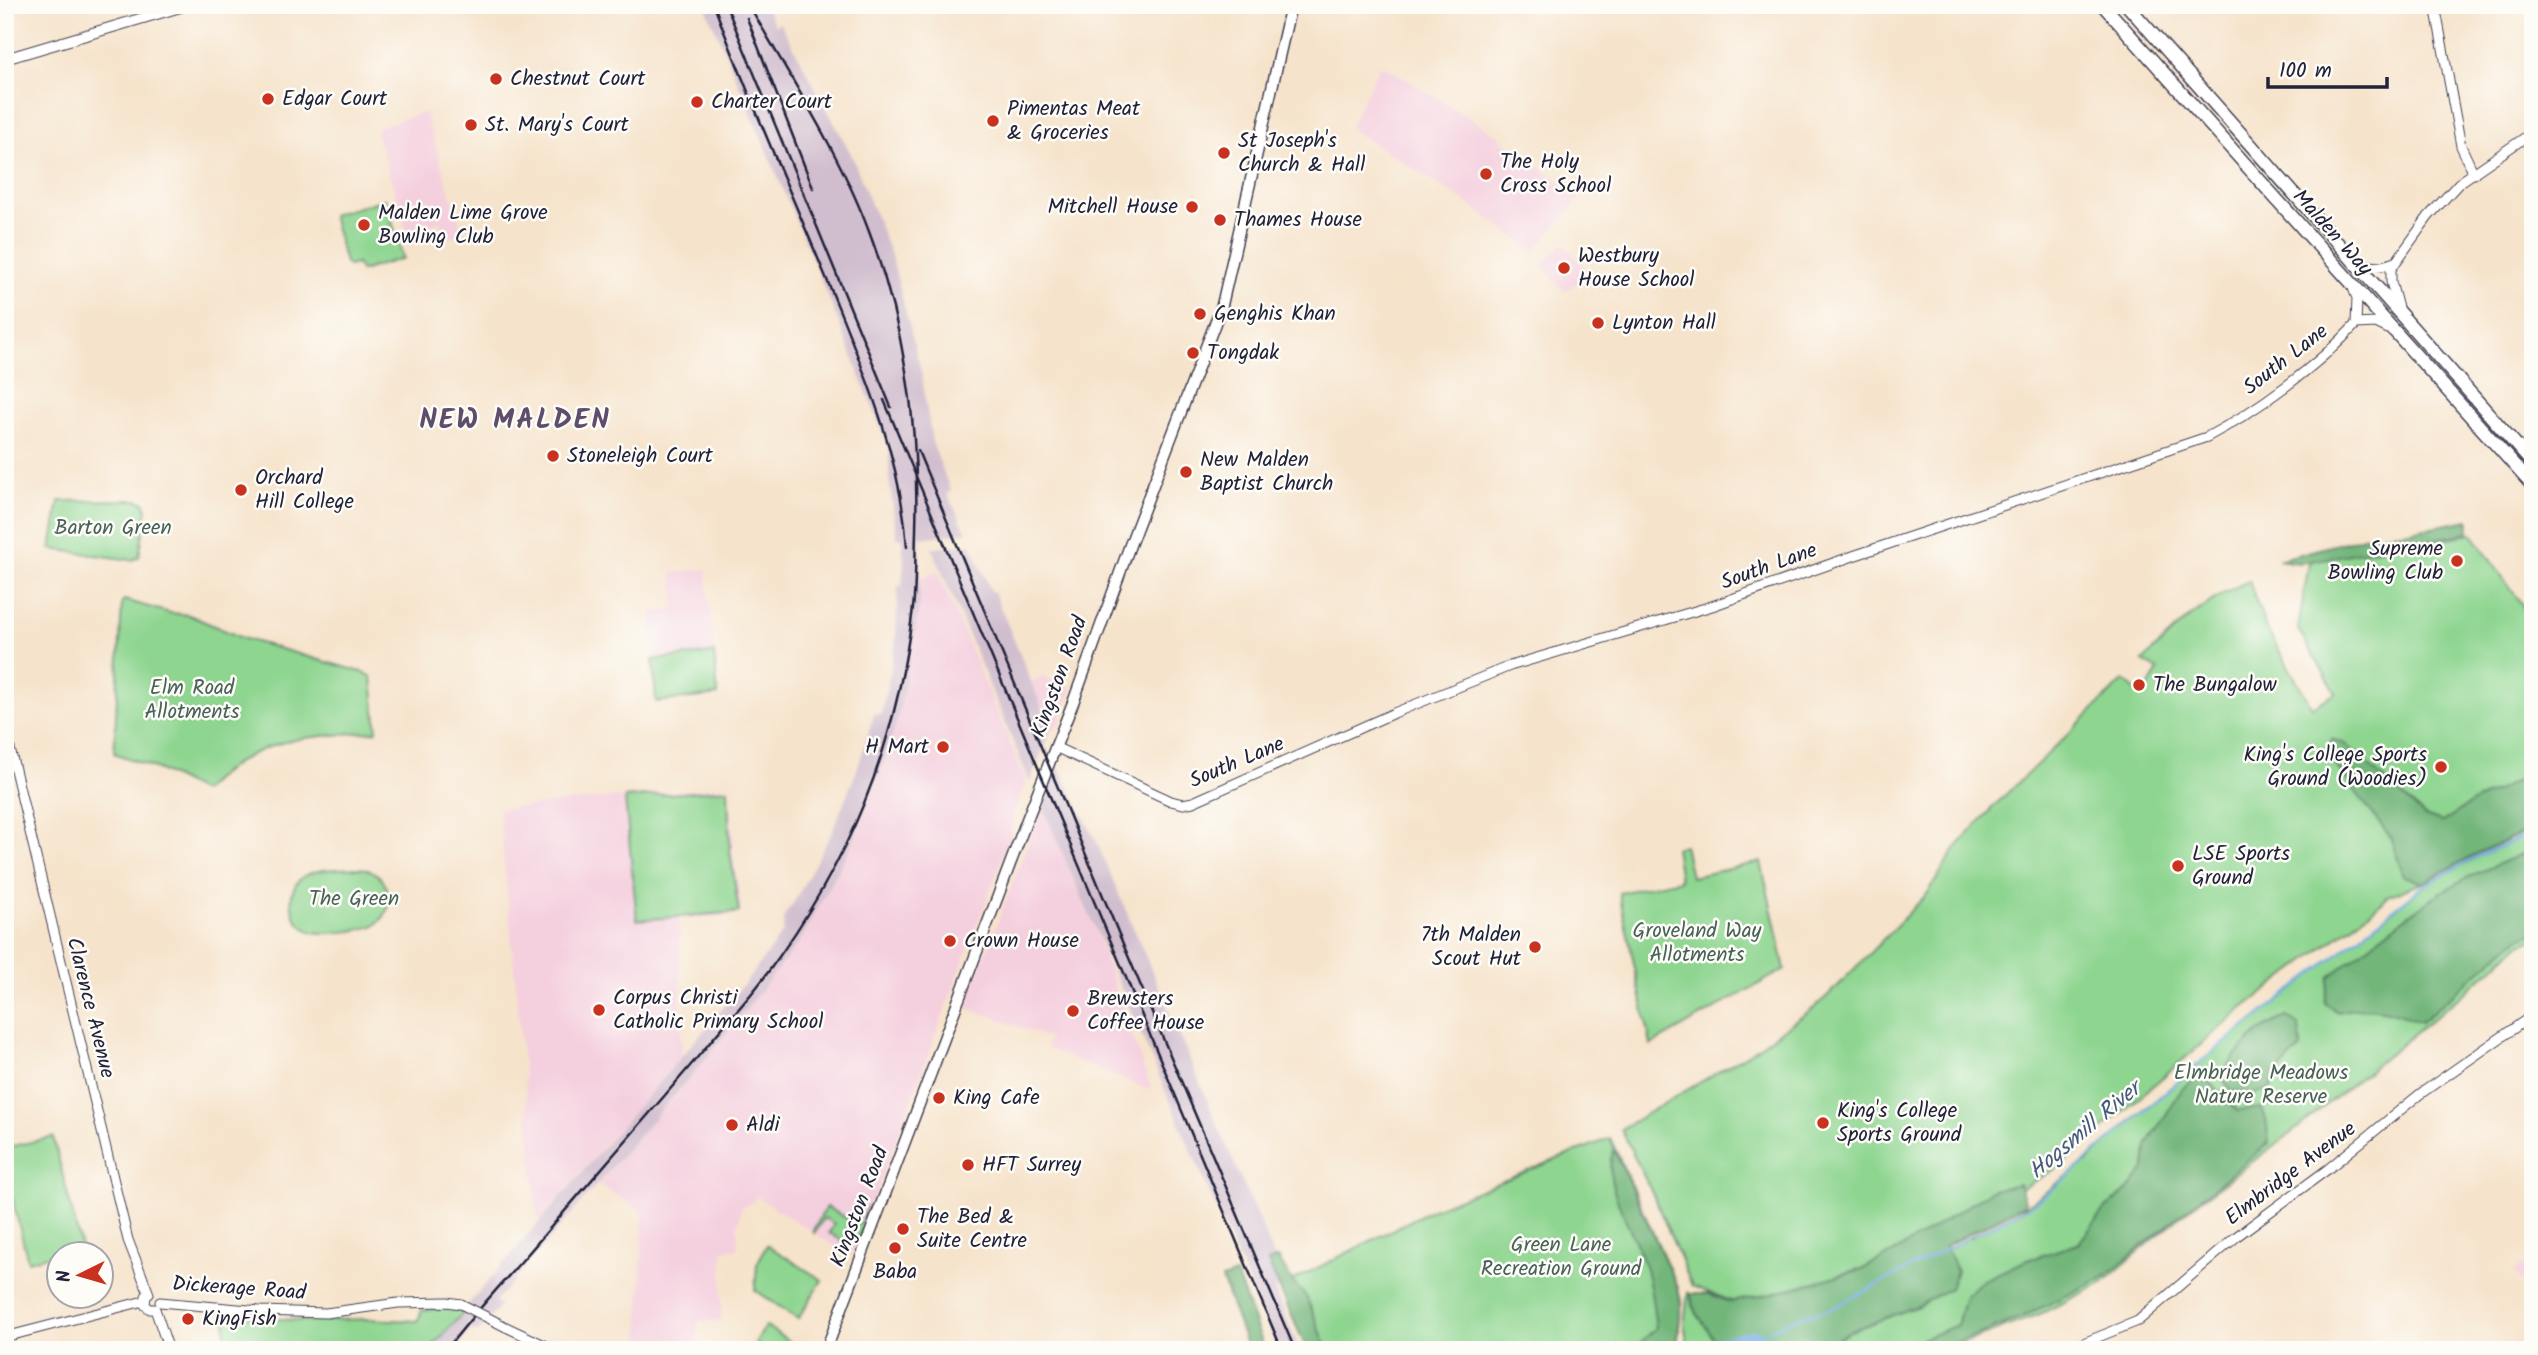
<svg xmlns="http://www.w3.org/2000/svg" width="2538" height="1355" font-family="Kalam,sans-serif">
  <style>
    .built { fill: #f4cfde }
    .industrial { fill: #d0bdce }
    .green { fill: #8ed590; stroke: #587c66; stroke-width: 2 }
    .forest { fill: #72b67a; stroke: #4a6c5a; stroke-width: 2 }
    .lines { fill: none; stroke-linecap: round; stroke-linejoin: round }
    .stream { stroke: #74aee5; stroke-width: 2.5 }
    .river { stroke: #74aee5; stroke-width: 14 }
    .tertiary-casing { stroke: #423f51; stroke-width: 11 }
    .secondary-casing { stroke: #423f51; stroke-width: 12 }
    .primary-casing { stroke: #423f51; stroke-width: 13 }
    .trunk-casing { stroke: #423f51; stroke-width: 15 }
    .tertiary { stroke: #fff; stroke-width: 9 }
    .secondary { stroke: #fff; stroke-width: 10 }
    .primary { stroke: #fff; stroke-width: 10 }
    .trunk { stroke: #fff; stroke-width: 12 }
    .rail { stroke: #22223b; stroke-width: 2.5 }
    .tertiary-bridge-casing { stroke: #423f51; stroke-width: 11; stroke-linecap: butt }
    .tertiary-bridge { stroke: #fff; stroke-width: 9 }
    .poi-dot { fill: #c8321e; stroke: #fdfcf7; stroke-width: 2.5 }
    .labels { text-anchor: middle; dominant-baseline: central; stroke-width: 5; stroke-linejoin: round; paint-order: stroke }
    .poi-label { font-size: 21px; fill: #22223b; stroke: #fdfcf7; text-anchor: start }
    .street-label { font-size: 21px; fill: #22223b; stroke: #fdfcf7 }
    .park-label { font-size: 21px; fill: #486159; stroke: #fdfcf7 }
    .water-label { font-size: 23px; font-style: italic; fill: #435a7f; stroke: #fdfcf7 }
    .district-label { font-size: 28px; font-weight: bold; letter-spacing: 2px; fill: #5e4e6b; stroke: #fdfcf7 }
  </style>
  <rect width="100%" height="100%" fill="#fdfcf7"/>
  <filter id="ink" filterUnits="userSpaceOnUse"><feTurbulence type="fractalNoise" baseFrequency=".0143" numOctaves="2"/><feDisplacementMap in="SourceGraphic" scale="14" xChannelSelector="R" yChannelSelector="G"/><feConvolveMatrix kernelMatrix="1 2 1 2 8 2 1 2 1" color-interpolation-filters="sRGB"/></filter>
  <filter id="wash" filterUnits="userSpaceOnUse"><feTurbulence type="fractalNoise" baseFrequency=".00686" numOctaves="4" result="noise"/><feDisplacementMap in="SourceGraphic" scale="28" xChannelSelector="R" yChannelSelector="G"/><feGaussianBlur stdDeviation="1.57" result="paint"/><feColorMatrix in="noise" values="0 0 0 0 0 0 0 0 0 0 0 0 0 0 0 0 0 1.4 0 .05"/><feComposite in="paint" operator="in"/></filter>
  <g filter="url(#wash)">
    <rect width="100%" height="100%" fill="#f6e3cb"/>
    <g class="built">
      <polygon points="1379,67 1386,67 1502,138 1501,140 1581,197 1534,251 1460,198 1349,128"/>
      <polygon points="425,112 463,234 445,239 440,222 407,232 375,128"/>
      <polygon points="1563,244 1589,273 1565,292 1541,265"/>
      <polygon points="706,569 719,695 659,701 651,612 675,610 672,573"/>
      <polygon points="938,572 1026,781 1013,815 1010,837 857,1244 851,1255 842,1251 756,1196 753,1202 742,1206 737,1227 738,1249 723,1250 721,1321 698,1321 697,1350 670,1345 639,1344 643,1212 598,1184 716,1048 800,941 852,844 877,782 899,713 920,601 921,578"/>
      <polygon points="1043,676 1072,688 1056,730 1051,729 1032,681"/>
      <polygon points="728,786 734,845 732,851 741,904 738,915 679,919 682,1056 538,1221 499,809"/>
      <polygon points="1042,806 1097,935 1152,1091 1046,1048 1049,1038 965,1007"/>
      <polygon points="2533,1258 2533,1295 2513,1272"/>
    </g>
    <g class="industrial">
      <polygon points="705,5 765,5 775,26 780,22 852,156 891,255 921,371 932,442 951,492 947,494 967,532 920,538 920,601 914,636 899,713 885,758 852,844 800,941 716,1047 495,1302 500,1306 478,1332 470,1330 454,1350 429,1350 749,978 783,932 784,916 794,902 832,832 857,770 874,714 881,714 890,674 896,640 898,586 902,586 904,564 902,538 897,538 889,478 889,448 835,313"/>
      <polygon points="971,544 991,592 994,592 1051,729 1030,782 932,548"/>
      <polygon points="1058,766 1097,843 1286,1284 1274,1289 1300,1350 1278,1350 1042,806"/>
    </g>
    <g class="green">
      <polygon points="385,199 403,258 361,271 357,264 348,266 345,263 332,215"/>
      <polygon points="136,500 144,502 147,509 139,557 132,560 51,549 59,501"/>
      <path d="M2472,534L2533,620V828L2472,856L2423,883L2387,896L2383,902L2241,1010L2057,1168L1893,1263L1861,1278L1858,1269L1745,1306L1692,1286L1654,1197L1621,1129L1748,1054L1814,1008L1835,989L1928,893L1955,849L1993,807L2124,680L2143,697L2158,670L2143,661C2175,629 2207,598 2249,581L2266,628L2312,707L2336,693L2298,629L2310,557L2419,543Z"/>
      <path d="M124,600L170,613L189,615L242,638L365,673L372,677L377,731C304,738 257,735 202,792L160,770L114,753L122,602Z"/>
      <polygon points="714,653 718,695 656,702 653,660"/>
      <polygon points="728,789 730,851 739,912 637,920 625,798"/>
      <polygon points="2533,832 2533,939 2519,945 2468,990 2290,1134 2190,1208 2101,1284 2040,1314 1945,1350 1698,1350 1744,1338 1930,1258 2018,1212 2088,1161 2126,1125 2202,1061 2425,885 2475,858"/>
      <polygon points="1684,845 1691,877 1761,862 1785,969 1651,1045 1619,893 1680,880 1675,848"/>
      <path d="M356,868C361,868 367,869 372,871C390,881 395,906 380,921C371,931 326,935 313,932C290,926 283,890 304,876C317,868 341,869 356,868Z"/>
      <polygon points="53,1137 81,1247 28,1261 5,1170 5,1148"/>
      <polygon points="1610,1138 1678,1288 1681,1303 1677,1350 1313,1350 1286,1284 1433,1209"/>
      <polygon points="826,1207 858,1224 862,1221 868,1207 870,1209 857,1244 846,1243 829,1233 834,1224 824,1218 814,1233 813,1230"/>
      <polygon points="767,1245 822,1280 798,1319 755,1290 757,1264"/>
      <polygon points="1688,1291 1696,1312 1717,1343 1689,1349 1684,1324"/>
      <polygon points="453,1308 464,1312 429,1350 224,1350 224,1348 226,1315 308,1321 366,1319 418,1321 422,1310"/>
      <polygon points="766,1326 798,1347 799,1350 767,1350 755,1343"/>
    </g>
    <g class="forest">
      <polygon points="2469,520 2468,533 2300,563 2278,560 2371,535 2410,531"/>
      <polygon points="2332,739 2345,744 2425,816 2442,822 2475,801 2521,779 2533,770 2533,828 2472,856 2423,883 2404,876 2390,837 2327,754"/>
      <path d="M2533,849V933L2517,939L2421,1022C2393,1011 2367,1003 2338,1012L2325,1003L2329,977L2413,912L2440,893L2468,877Z"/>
      <path d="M2287,1017L2299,1025L2301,1048L2280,1069L2270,1089L2251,1095L2231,1091L2221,1074C2240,1050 2258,1026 2287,1017Z"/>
      <polygon points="2195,1079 2208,1081 2238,1111 2262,1108 2266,1120 2269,1143 2104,1277 2026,1315 1977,1335 1933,1350 1895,1350 1957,1325 1965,1296 1983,1280 2027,1260 2078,1244 2105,1209 2131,1187 2145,1169 2147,1145 2182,1089"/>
      <path d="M1614,1150L1678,1288L1681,1303L1677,1350H1622L1639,1344L1656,1328C1653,1307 1651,1283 1644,1263C1634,1231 1599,1183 1614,1150Z"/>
      <polygon points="2019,1184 2026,1204 1945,1246 1957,1271 1950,1288 1918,1306 1848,1332 1822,1350 1728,1350 1714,1339 1696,1312 1690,1294 1709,1294 1730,1302 1771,1294 1863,1269 1905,1246 1992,1190"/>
      <polygon points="1278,1258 1294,1284 1306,1296 1328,1350 1307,1350 1268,1262"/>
      <polygon points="1236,1274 1265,1350 1248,1350 1222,1279"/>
    </g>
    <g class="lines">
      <g class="stream">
        <polyline points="1974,1235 2032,1205 2059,1184 2202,1061 2425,885 2472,859 2533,832"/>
        <polyline points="1761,1350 1756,1337 1795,1318 1831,1309 1968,1238"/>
      </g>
      <polyline class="river" points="1698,1350 1744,1338 1756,1337"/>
    </g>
  </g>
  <g filter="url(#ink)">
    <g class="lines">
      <defs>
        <g id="tertiary">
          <polyline points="2435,5 2461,146 2474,174"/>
          <path d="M2356,259C2370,269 2379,268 2395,262"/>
          <polyline points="2353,288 2357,298 2356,324"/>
          <polyline points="2398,308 2391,282 2391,269 2428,217 2459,183 2533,132"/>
          <polyline points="2356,324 2376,323 2394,332"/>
          <polyline points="5,728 128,1240 149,1294"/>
          <path d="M1055,747L1171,801L1183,804L1193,802L1394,713L1510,666L1712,606L1853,556L2207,437C2256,411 2319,365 2356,324"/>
          <polyline points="146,1296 145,1305 150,1309 155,1309 169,1350"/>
          <polyline points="160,1302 260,1311 326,1313 398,1303 447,1302 461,1304"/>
          <polyline points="506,1327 555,1350"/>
          <polyline points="5,1337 144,1301"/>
          <polyline points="2066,1350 2138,1321 2237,1236 2328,1169 2420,1094 2533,1015"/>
        </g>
        <polyline id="secondary" points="5,59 187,5"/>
        <polyline id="primary" points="826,1350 1026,822 1074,700 1130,545 1222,305 1291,5"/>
        <g id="trunk">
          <polyline points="2103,5 2533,486"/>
          <polyline points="2127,5 2533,464"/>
        </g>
      </defs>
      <use href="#tertiary" class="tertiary-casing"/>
      <use href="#secondary" class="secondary-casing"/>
      <use href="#primary" class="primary-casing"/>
      <use href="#trunk" class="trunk-casing"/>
      <use href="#tertiary" class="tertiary"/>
      <use href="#secondary" class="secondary"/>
      <use href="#primary" class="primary"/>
      <use href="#trunk" class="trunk"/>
      <g class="rail">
        <path d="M714,5C749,100 791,193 830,287C864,371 901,456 907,547"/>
        <polyline points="726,5 891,407"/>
        <polyline points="747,18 813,188"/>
        <polyline points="884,400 1282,1350"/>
        <polyline points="918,451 1118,932 1295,1350"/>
        <path d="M446,1350C471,1317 499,1287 526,1256C586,1186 647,1117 707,1046C726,1022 748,1000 766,975C850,861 896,749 913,608C916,583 915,557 916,531C919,430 906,332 871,237C842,156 791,79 749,5"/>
      </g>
      <defs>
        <polyline id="tertiary-bridge" points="461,1304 506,1327"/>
      </defs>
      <use href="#tertiary-bridge" class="tertiary-bridge-casing"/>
      <use href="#tertiary-bridge" class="tertiary-bridge"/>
    </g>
  </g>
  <g class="poi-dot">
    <circle cx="496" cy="79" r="7"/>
    <circle cx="268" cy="99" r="7"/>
    <circle cx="697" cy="102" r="7"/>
    <circle cx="993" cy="121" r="7"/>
    <circle cx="471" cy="125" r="7"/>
    <circle cx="1224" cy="153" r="7"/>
    <circle cx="1486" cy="174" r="7"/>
    <circle cx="1192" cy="207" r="7"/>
    <circle cx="1220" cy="220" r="7"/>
    <circle cx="364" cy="225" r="7"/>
    <circle cx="1564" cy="268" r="7"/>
    <circle cx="1200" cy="314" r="7"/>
    <circle cx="1598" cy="323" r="7"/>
    <circle cx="1193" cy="353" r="7"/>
    <circle cx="553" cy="456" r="7"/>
    <circle cx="1186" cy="472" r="7"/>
    <circle cx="241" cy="490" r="7"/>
    <circle cx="2457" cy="561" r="7"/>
    <circle cx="2139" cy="685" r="7"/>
    <circle cx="943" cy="747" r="7"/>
    <circle cx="2441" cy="767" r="7"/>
    <circle cx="2178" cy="866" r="7"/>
    <circle cx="950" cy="941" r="7"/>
    <circle cx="1535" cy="947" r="7"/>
    <circle cx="599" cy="1010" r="7"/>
    <circle cx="1073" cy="1011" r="7"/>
    <circle cx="939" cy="1098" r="7"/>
    <circle cx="1823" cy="1123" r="7"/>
    <circle cx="732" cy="1125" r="7"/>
    <circle cx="968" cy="1165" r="7"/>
    <circle cx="903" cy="1229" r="7"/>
    <circle cx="895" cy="1248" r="7"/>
    <circle cx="188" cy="1319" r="7"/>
  </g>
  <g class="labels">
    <g class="poi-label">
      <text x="510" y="79">Chestnut Court</text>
      <text x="282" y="99">Edgar Court</text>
      <text x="711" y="102">Charter Court</text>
      <text x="1007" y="109">Pimentas Meat<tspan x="1007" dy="24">&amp; Groceries</tspan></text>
      <text x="485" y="125">St. Mary's Court</text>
      <text x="1238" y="141">St Joseph's<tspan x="1238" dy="24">Church &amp; Hall</tspan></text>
      <text x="1500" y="162">The Holy<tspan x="1500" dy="24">Cross School</tspan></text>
      <text x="1178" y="207" text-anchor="end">Mitchell House</text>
      <text x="378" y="213">Malden Lime Grove<tspan x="378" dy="24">Bowling Club</tspan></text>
      <text x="1234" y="220">Thames House</text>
      <text x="1578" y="256">Westbury<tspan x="1578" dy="24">House School</tspan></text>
      <text x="1214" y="314">Genghis Khan</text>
      <text x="1612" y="323">Lynton Hall</text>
      <text x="1207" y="353">Tongdak</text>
      <text x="567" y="456">Stoneleigh Court</text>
      <text x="1200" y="460">New Malden<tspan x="1200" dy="24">Baptist Church</tspan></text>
      <text x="255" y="478">Orchard<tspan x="255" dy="24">Hill College</tspan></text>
      <text x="2443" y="549" text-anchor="end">Supreme<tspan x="2443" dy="24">Bowling Club</tspan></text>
      <text x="2153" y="685">The Bungalow</text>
      <text x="929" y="747" text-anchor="end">H Mart</text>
      <text x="2427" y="755" text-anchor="end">King's College Sports<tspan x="2427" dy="24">Ground (Woodies)</tspan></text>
      <text x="2192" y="854">LSE Sports<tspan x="2192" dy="24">Ground</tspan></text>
      <text x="1521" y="935" text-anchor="end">7th Malden<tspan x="1521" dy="24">Scout Hut</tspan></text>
      <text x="964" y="941">Crown House</text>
      <text x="613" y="998">Corpus Christi<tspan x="613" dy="24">Catholic Primary School</tspan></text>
      <text x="1087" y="999">Brewsters<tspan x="1087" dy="24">Coffee House</tspan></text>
      <text x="953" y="1098">King Cafe</text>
      <text x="1837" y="1111">King's College<tspan x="1837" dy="24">Sports Ground</tspan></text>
      <text x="746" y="1125">Aldi</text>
      <text x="982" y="1165">HFT Surrey</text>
      <text x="917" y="1217">The Bed &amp;<tspan x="917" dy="24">Suite Centre</tspan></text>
      <text x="895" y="1272" text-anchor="middle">Baba</text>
      <text x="202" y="1319">KingFish</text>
    </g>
    <g class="street-label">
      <text transform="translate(2332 233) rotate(48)">Malden Way</text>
      <text transform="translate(2286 360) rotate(-38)">South Lane</text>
      <text transform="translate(1769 567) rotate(-20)">South Lane</text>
      <text transform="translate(1060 677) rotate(-70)">Kingston Road</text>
      <text transform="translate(1237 763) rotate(-23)">South Lane</text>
      <text transform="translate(90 1008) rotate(76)">Clarence Avenue</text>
      <text transform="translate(2291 1174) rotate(-37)">Elmbridge Avenue</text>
      <text transform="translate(860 1207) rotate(-69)">Kingston Road</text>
      <text transform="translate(239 1289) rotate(4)">Dickerage Road</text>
    </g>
    <g class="park-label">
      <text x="113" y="528">Barton Green</text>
      <text x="192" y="688">Elm Road<tspan x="192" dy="24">Allotments</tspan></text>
      <text x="354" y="899">The Green</text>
      <text x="1697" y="931">Groveland Way<tspan x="1697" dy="24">Allotments</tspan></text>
      <text x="2261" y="1073">Elmbridge Meadows<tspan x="2261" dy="24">Nature Reserve</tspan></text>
      <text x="1561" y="1245">Green Lane<tspan x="1561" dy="24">Recreation Ground</tspan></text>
    </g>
    <g class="water-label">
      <text transform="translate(2085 1131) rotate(-40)">Hogsmill River</text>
    </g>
    <g class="district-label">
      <text x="515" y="420">NEW MALDEN</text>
    </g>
  </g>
  <rect width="2538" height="1355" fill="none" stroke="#fdfcf7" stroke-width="28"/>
  <g transform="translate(80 1275) rotate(265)"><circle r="33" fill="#fdfcf7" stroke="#a5a5ac" stroke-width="2"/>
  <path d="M0-5L12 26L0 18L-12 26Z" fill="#c8321e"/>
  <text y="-10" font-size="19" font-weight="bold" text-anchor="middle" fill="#22223b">N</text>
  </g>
  <path d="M2268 77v10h119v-10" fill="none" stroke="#22223b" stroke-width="3.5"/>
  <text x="2279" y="77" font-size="21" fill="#22223b" stroke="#fdfcf7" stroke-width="5" paint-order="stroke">100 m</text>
</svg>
